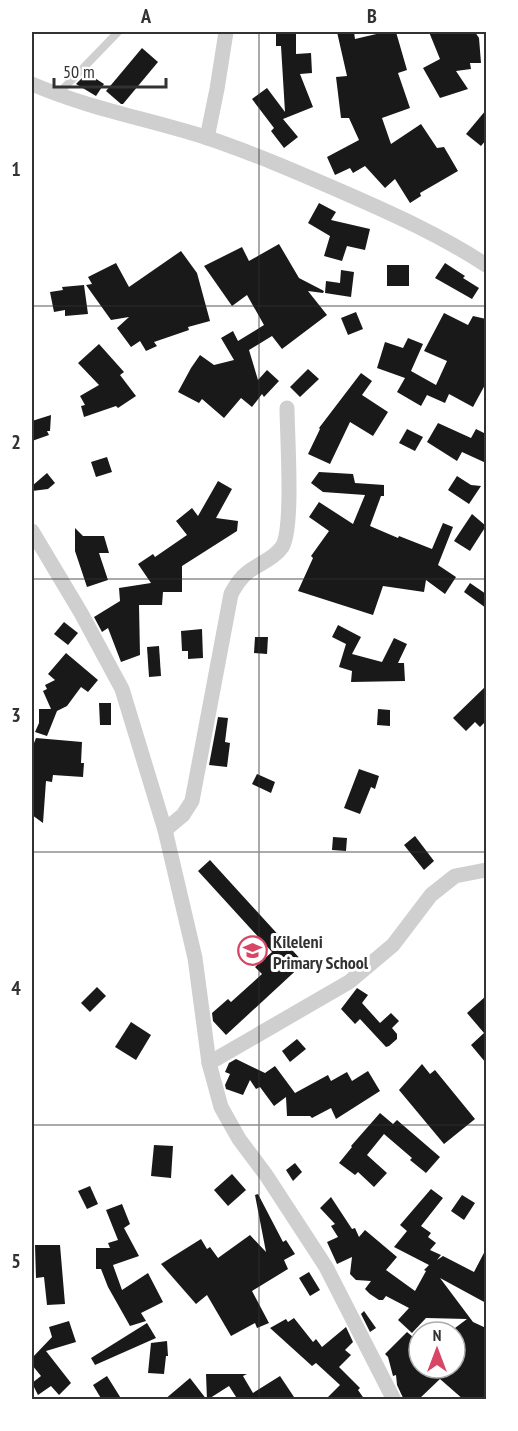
<svg xmlns="http://www.w3.org/2000/svg" width="518" height="1431" font-family="'PT Sans Narrow',sans-serif">
  <style>
    .building { fill: #191919 }
    .lines { fill: none; stroke-linecap: round; stroke-linejoin: round }
    .lane { stroke: #cfcfcf; stroke-width: 8 }
    .street { stroke: #cfcfcf; stroke-width: 15 }
    .grid { fill: none; stroke: #323232; stroke-width: 1.5; stroke-opacity: 0.55 }
    .labels { text-anchor: middle; dominant-baseline: central; stroke-width: 6; stroke-linejoin: round; paint-order: stroke }
    .poi-label { font-size: 18px; font-weight: bold; fill: #323232; stroke: #fff; text-anchor: start }
    .neatline { fill: none; stroke: #323232; stroke-width: 2 }
    .grid-label { font-size: 20px; text-anchor: middle; font-weight: bold; fill: #323232 }
  </style>
  <rect width="100%" height="100%" fill="#fff"/>
  <g class="building">
    <polygon points="276,32 296,32 296,54 311,53 312,73 300,74 313,107 283,119 298,137 284,148 271,131 274,128 252,99 267,88 285,112 281,46 276,46"/>
    <polygon points="337,32 354,32 355,39 385,32 396,32 407,70 398,73 410,108 382,118 391,144 421,124 437,148 444,147 458,171 420,193 421,196 410,203 395,179 385,188 365,166 353,173 350,168 335,175 327,157 359,140 349,118 341,118 336,77 347,76"/>
    <polygon points="429,32 475,32 479,38 481,63 470,63 471,69 456,71 468,89 440,98 423,68 440,59"/>
    <polygon points="142,48 158,62 123,104 121,104 106,91"/>
    <polygon points="87,73 104,84 96,96 76,84"/>
    <polygon points="486,110 486,140 481,146 466,134"/>
    <polygon points="319,203 336,212 331,220 370,229 365,250 347,246 342,261 324,256 330,236 308,223"/>
    <polygon points="279,244 299,278 324,291 323,293 308,291 327,315 282,349 272,336 249,350 258,380 267,370 279,381 264,397 262,394 252,407 241,398 224,418 202,399 199,403 178,392 191,368 200,355 214,365 234,360 221,338 233,331 238,341 264,325 247,295 232,306 204,266 242,247 249,261"/>
    <polygon points="181,251 197,273 210,321 188,327 189,330 154,342 157,346 146,351 140,341 131,347 117,328 129,317 111,320 86,285 92,284 88,277 116,263 129,287"/>
    <polygon points="445,263 465,276 463,278 479,288 472,299 435,278"/>
    <rect x="387" y="265" width="22" height="21"/>
    <polygon points="341,270 354,272 351,297 325,293 326,281 340,283"/>
    <polygon points="84,285 88,314 65,316 65,310 54,312 50,292 63,290 62,287"/>
    <polygon points="356,312 363,329 348,335 341,318"/>
    <polygon points="444,313 468,325 473,316 486,319 486,383 473,407 449,394 445,403 427,395 421,406 397,392 405,378 377,368 385,342 403,348 408,338 423,344 411,371 436,385 447,361 424,351"/>
    <polygon points="99,344 124,372 120,375 136,396 118,408 116,406 84,417 81,406 85,405 80,396 99,385 78,363"/>
    <polygon points="308,369 319,379 300,397 290,387"/>
    <polygon points="361,373 372,381 362,395 388,412 373,436 350,422 330,464 308,454 320,429 319,428"/>
    <polygon points="51,415 50,431 47,431 49,435 32,441 32,421"/>
    <polygon points="438,423 471,438 476,429 486,434 486,463 462,452 457,461 427,442"/>
    <polygon points="407,429 423,437 415,451 399,443"/>
    <polygon points="107,457 112,472 96,477 91,462"/>
    <polygon points="319,472 353,474 355,483 384,485 384,496 381,496 370,526 398,538 399,536 432,549 443,523 453,527 438,565 456,577 445,594 426,580 424,592 383,586 373,615 298,591 313,558 311,556 329,531 309,517 319,502 353,524 365,495 323,492 311,483"/>
    <polygon points="47,473 55,483 48,489 32,491 32,486"/>
    <polygon points="457,476 471,485 481,486 469,504 448,490"/>
    <polygon points="218,481 232,489 216,518 238,521 237,531 182,566 182,592 163,592 162,605 139,605 140,655 121,662 108,628 102,632 94,617 120,601 119,588 151,583 138,564 153,554 155,557 187,535 176,521 192,508 198,516"/>
    <polygon points="472,514 486,526 470,551 454,541"/>
    <polygon points="75,528 83,536 104,536 109,553 99,553 108,580 87,587 75,551"/>
    <polygon points="470,583 486,594 486,608 464,592"/>
    <polygon points="64,622 78,633 68,645 54,634"/>
    <polygon points="338,625 361,637 352,654 382,662 394,638 407,644 398,663 404,663 405,681 351,682 352,671 339,667 346,644 332,637"/>
    <polygon points="202,629 203,658 188,659 188,651 182,651 181,631"/>
    <polygon points="255,637 268,637 267,654 254,653"/>
    <polygon points="159,646 161,676 149,677 147,647"/>
    <polygon points="66,653 98,680 88,692 81,687 67,706 57,711 47,736 35,732 39,723 39,709 51,709 43,691 47,689 45,685 55,680 48,674"/>
    <polygon points="486,686 486,721 480,727 475,722 466,731 453,718"/>
    <polygon points="99,703 111,703 111,725 100,725"/>
    <polygon points="378,709 390,710 390,726 377,725"/>
    <polygon points="218,717 228,718 225,742 230,743 227,767 209,765"/>
    <polygon points="36,738 82,742 81,763 84,763 83,777 53,775 52,782 46,781 43,823 32,815 32,748"/>
    <polygon points="359,769 379,776 375,789 371,787 360,814 344,808"/>
    <polygon points="257,774 275,782 271,793 252,784"/>
    <polygon points="415,836 434,861 424,870 404,845"/>
    <polygon points="333,837 347,838 346,851 332,850"/>
    <polygon points="210,860 304,963 226,1035 213,1021 212,1013 228,999 231,1002 262,974 255,967 272,952 198,871"/>
    <polygon points="97,987 106,996 90,1012 81,1003"/>
    <polygon points="357,988 368,995 362,1003 380,1023 391,1013 399,1021 392,1028 397,1034 397,1039 389,1046 386,1047 360,1019 355,1024 341,1009"/>
    <polygon points="486,996 486,1063 471,1045 484,1033 467,1013"/>
    <polygon points="131,1022 151,1035 136,1060 115,1047"/>
    <polygon points="297,1039 306,1049 290,1062 282,1051"/>
    <polygon points="236,1059 265,1073 275,1066 295,1093 328,1075 331,1081 347,1072 352,1081 368,1071 380,1091 336,1119 331,1108 312,1118 310,1116 287,1116 286,1097 274,1106 260,1087 256,1089 250,1080 243,1095 226,1089 225,1085 230,1074 225,1072 229,1063"/>
    <polygon points="422,1064 430,1074 435,1070 475,1119 444,1144 399,1090"/>
    <polygon points="380,1113 393,1124 397,1120 440,1157 426,1173 410,1160 412,1158 384,1134 367,1155 387,1173 374,1187 358,1172 355,1175 339,1163 352,1147 351,1146"/>
    <polygon points="154,1145 173,1146 171,1178 151,1176"/>
    <polygon points="295,1163 302,1172 293,1181 286,1170"/>
    <polygon points="232,1174 246,1190 228,1206 214,1190"/>
    <polygon points="90,1186 98,1204 87,1209 78,1191"/>
    <polygon points="431,1189 443,1198 421,1226 431,1233 428,1237 436,1243 430,1250 441,1255 437,1260 443,1256 474,1272 486,1249 486,1303 440,1278 473,1322 486,1328 486,1400 464,1400 440,1379 418,1400 404,1400 397,1385 396,1375 393,1376 388,1357 385,1354 407,1332 419,1342 419,1368 455,1368 455,1328 467,1319 426,1318 412,1333 398,1320 409,1308 386,1296 383,1300 379,1300 370,1294 365,1289 371,1281 356,1280 350,1274 352,1257 337,1264 327,1242 338,1237 331,1226 335,1224 320,1208 331,1197 352,1229 355,1228 359,1237 365,1230 397,1257 386,1270 415,1291 426,1271 424,1270 429,1265 394,1247 407,1231 400,1225"/>
    <polygon points="258,1194 283,1242 286,1240 295,1254 284,1260 288,1269 252,1291 269,1323 257,1328 255,1323 231,1336 207,1295 196,1304 161,1264 201,1239 207,1249 210,1247 218,1258 250,1235 266,1252 255,1195"/>
    <polygon points="462,1195 475,1203 464,1220 451,1211"/>
    <polygon points="122,1204 130,1224 124,1228 139,1256 113,1265 122,1290 148,1273 163,1302 141,1313 146,1321 130,1326 108,1287 101,1269 96,1269 96,1248 110,1248 108,1243 118,1240 106,1210"/>
    <polygon points="35,1245 60,1245 65,1304 47,1305 44,1277 36,1278"/>
    <polygon points="309,1272 320,1290 310,1296 299,1278"/>
    <polygon points="364,1311 376,1328 370,1332 361,1314"/>
    <polygon points="294,1318 313,1342 316,1339 322,1347 346,1327 353,1342 345,1350 351,1355 339,1367 360,1388 358,1390 365,1400 325,1400 340,1385 316,1363 312,1366 270,1328 286,1319 288,1322"/>
    <polygon points="69,1321 76,1342 46,1351 71,1383 59,1395 51,1386 38,1395 32,1383 41,1376 32,1365 32,1358 52,1337 49,1327"/>
    <polygon points="147,1323 156,1338 95,1365 91,1358"/>
    <polygon points="167,1341 168,1356 166,1356 164,1374 148,1373 151,1343"/>
    <polygon points="206,1374 247,1374 243,1376 253,1393 280,1376 296,1400 238,1400 229,1386 207,1400"/>
    <polygon points="107,1376 122,1400 102,1400 93,1385"/>
    <polygon points="190,1378 207,1400 164,1400"/>
  </g>
  <g class="lines">
    <polyline class="lane" points="57,95 118,32"/>
    <g class="street">
      <path d="M32,84C87,108 148,119 205,137C253,153 299,173 345,193C393,214 442,236 486,265"/>
      <polyline points="207,138 217,89 226,32"/>
      <polyline points="32,531 81,613 122,689 165,830 195,958 209,1063 221,1107 239,1139 266,1175 326,1267 394,1400"/>
      <path d="M165,830L183,815L192,801L231,594C236,585 240,578 248,572C258,564 274,559 282,547C294,529 287,434 287,408"/>
      <polyline points="209,1063 349,982 393,945 431,895 455,876 486,870"/>
    </g>
  </g>
  <path class="grid" d="M259,32V1400M32,306H486M32,579H486M32,852H486M32,1125H486"/>
  <defs>
    <symbol id="school-ring" viewBox="-11 -11 22 22"><circle r="9.5" fill="#fff" stroke="#d74665" stroke-width="1.5"/><path d="M0-5L7-2L0 1L-7-2ZM-4 1L0 2.5L4 1V4Q0 6-4 4Z" fill="#d74665"/></symbol>
  </defs>
  <g fill-rule="evenodd">
    <use href="#school-ring" x="236" y="934" width="33" height="33"/>
  </g>
  <g class="labels">
    <g class="poi-label">
      <text x="273" y="941">Kileleni<tspan x="273" dy="21">Primary School</tspan></text>
    </g>
  </g>
  <rect width="518" height="1431" fill="none" stroke="#ffffff" stroke-width="66"/>
  <g transform="translate(437 1350)"><circle r="28" fill="#ffffff" stroke="#adadad" stroke-width="1.5"/>
  <path d="M0-4.5L10 22L0 15L-10 22Z" fill="#d74665"/>
  <text y="-9" font-size="16" font-weight="bold" text-anchor="middle" fill="#323232">N</text>
  </g>
  <path d="M54 78v9h112v-9" fill="none" stroke="#323232" stroke-width="3"/>
  <text x="63" y="78" font-size="18" fill="#323232" stroke="#ffffff" stroke-width="4.5" paint-order="stroke">50 m</text>
  <rect x="33" y="33" width="452" height="1365" class="neatline"/>
  <g class="grid-label">
    <text x="146" y="23">A</text>
    <text x="372" y="23">B</text>
    <text x="16" y="176">1</text>
    <text x="16" y="449">2</text>
    <text x="16" y="722">3</text>
    <text x="16" y="995">4</text>
    <text x="16" y="1268">5</text>
  </g>
</svg>
